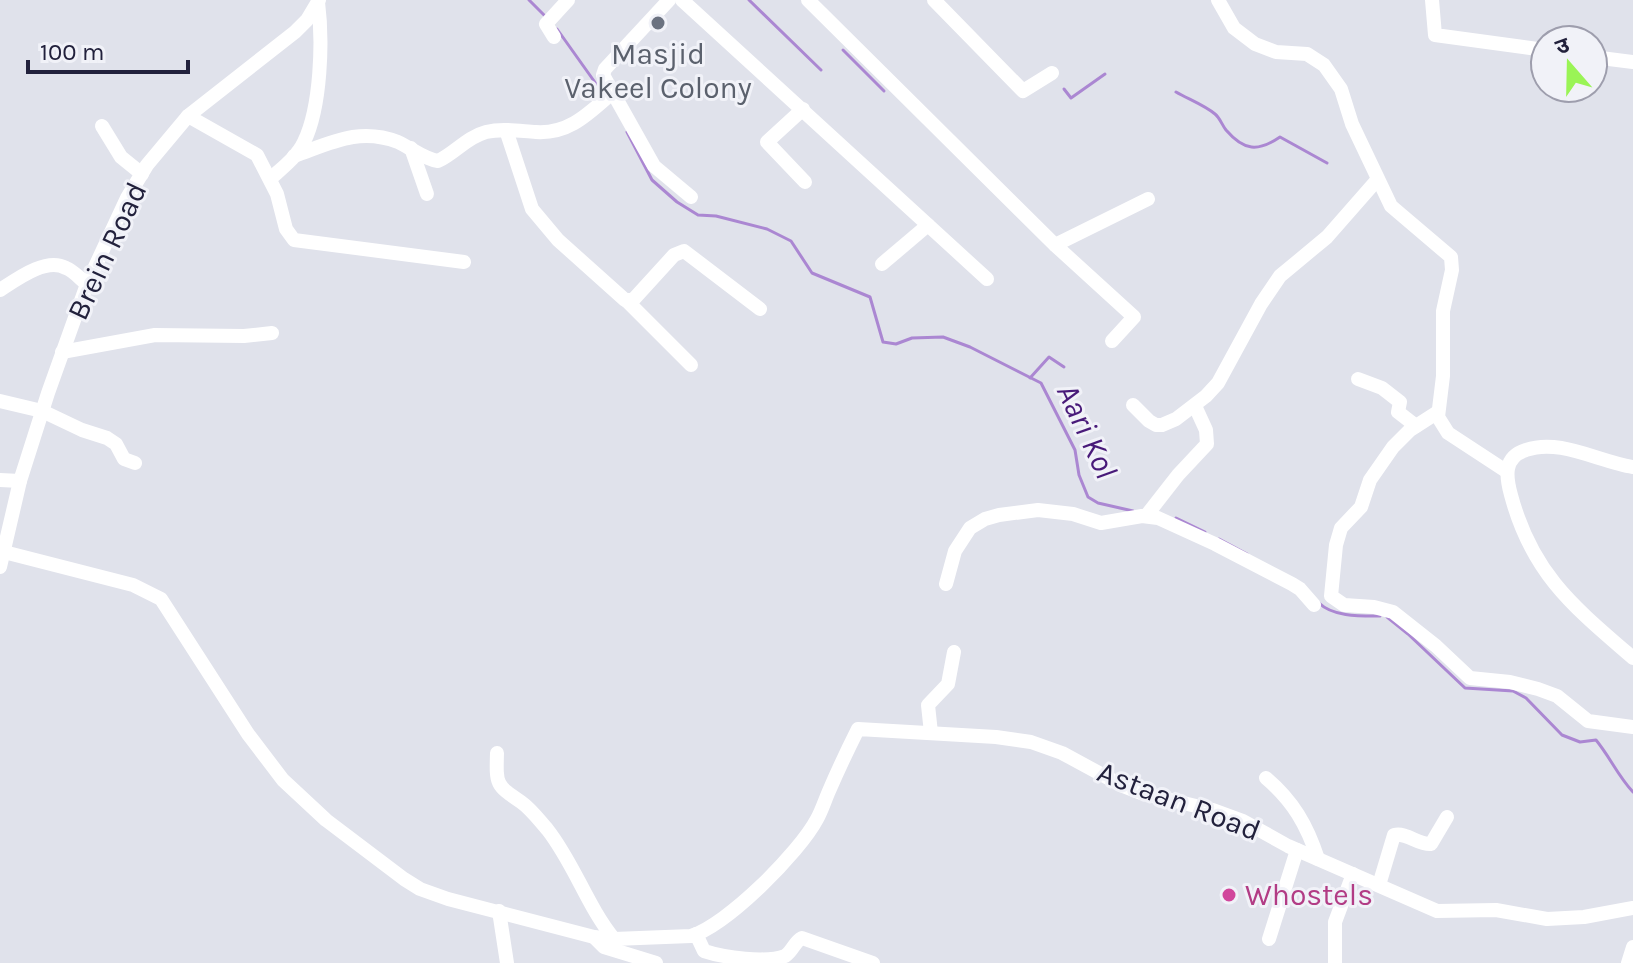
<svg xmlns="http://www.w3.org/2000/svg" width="1633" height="963" font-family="Karla,'Noto Sans Devanagari',sans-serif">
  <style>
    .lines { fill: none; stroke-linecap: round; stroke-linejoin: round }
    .stream { stroke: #ab87d2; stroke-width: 3 }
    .minor { stroke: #fff; stroke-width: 14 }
    .worship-dot { fill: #6b7280; stroke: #f1f2f8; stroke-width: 3 }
    .hotel-dot { fill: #d1479c; stroke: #f1f2f8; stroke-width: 3 }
    .labels { text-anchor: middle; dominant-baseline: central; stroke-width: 6; stroke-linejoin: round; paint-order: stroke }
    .worship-label { font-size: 30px; fill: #5b616d; stroke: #f1f2f8 }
    .street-label { font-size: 30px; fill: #22213c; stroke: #f1f2f8 }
    .hotel-label { font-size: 30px; fill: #b23c85; stroke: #f1f2f8; text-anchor: start }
    .water-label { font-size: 32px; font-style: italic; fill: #481a79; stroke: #f1f2f8 }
  </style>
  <rect width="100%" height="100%" fill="#e0e2eb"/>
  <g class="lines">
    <g class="stream">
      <polyline points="529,0 547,18"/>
      <polyline points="749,0 821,70"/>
      <polyline points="557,29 604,95"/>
      <polyline points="843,50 884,91"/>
      <polyline points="1064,89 1071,98 1105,74"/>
      <path d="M1176,92C1188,99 1204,105 1215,114C1220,118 1222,125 1226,130C1244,151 1258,152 1280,137L1327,163"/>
      <polyline points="627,132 652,180 677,202 698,215 716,216 767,229 791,241 812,273 870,297 883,342 896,344 912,338 943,337 970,347 1041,383 1075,450 1079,475 1088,497 1098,503 1133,511"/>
      <polyline points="1030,378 1049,357 1064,367"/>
      <polyline points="1176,518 1205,532"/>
      <polyline points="1219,539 1247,554"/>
      <path d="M1319,603C1333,617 1361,616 1380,616"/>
      <path d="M1387,617L1408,634L1465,688L1513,691L1526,698L1562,735L1580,742L1596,740C1610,757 1618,776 1633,792"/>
    </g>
    <g class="minor">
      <polyline points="669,0 605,69 603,75 654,166 691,197"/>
      <polyline points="682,0 987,279"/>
      <polyline points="808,0 1055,245 1134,317 1112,341"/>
      <polyline points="934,0 1023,91 1052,73"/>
      <polyline points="1218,0 1234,28 1255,44 1276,52 1307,54 1324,65 1341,89 1352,124 1391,206 1451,257 1452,270 1443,311 1443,376 1438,417 1448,433 1506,471"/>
      <polyline points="1432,0 1435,35 1545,50"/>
      <polyline points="554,37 546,24 568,0"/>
      <polyline points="1593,57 1633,62"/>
      <polyline points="803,109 767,142 805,182"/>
      <polyline points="188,116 257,155 277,194 286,229 294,240 464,262"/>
      <polyline points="102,126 121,157 142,174"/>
      <polyline points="506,130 532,209 558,240 625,300 633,300 674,255 684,251 760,309"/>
      <polyline points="411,148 427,194"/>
      <path d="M294,156C331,143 359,127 398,142C411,148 424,159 438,161C455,153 467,137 486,132C502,128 519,131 536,132C569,134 588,114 612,93"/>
      <path d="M270,179C282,168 297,157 304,142C321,107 323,41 318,2"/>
      <polyline points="1055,245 1148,199"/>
      <polyline points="882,264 928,225"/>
      <path d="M0,290C17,279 46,257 66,268C74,271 80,279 87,284"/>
      <polyline points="627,301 691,365"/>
      <polyline points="62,352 155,335 244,336 272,333"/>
      <polyline points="1358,379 1382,388 1400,402 1398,412 1416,426"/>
      <polyline points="0,401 42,411 82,430 107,438 116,444 124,459 135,463"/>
      <polyline points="1133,405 1149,421 1156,425 1162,425 1176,419 1206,396 1218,383 1261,304 1280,276 1327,237 1377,180"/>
      <polyline points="1438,412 1410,430 1393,447 1370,480 1361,507 1341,528 1336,545 1331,596 1344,605 1374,607 1393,612 1436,646 1470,678 1510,682 1538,689 1557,696 1588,721 1633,727"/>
      <path d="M1633,467C1599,462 1560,438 1526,450C1503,457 1506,477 1511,495C1532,574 1574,607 1633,658"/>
      <polyline points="0,480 20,481"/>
      <polyline points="1146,516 1178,475 1207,444 1206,430 1195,406"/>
      <path d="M4,552L133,585L161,599L248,734L283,780L326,820L404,879L420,889L448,899L594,937L614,939L691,936C727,925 799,853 817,819C822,810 825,800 829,791C838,770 848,749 858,729L996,737L1031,742L1062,753L1123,786L1141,793L1213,810L1243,821L1288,846L1437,911L1496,910L1547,919L1584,917L1633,908"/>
      <polyline points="0,567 20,481 48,393 87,284 127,198 147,165 188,116 295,32 307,20 319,0"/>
      <polyline points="946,584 955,551 970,528 985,519 999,515 1038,510 1073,514 1101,523 1142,516 1158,518 1215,544 1292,584 1300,589 1314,605"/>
      <polyline points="931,733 928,705 948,684 954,652"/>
      <path d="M497,753C496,785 496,785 521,802C531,809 539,820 547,829C574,863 587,906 614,939"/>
      <path d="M1266,778C1293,801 1307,825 1318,859"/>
      <path d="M1379,885L1394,835C1407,832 1418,845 1431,844L1447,817"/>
      <polyline points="499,911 507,963"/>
      <path d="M696,934L704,951C725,958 766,963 785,956C793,951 794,942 802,938L873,963"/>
      <polyline points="594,937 604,947 656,963"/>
      <polyline points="1269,939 1297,850"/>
      <polyline points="1335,963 1335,922 1353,874"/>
      <polyline points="1628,963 1633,947"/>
    </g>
  </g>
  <circle class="worship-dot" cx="658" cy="23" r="8"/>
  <circle class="hotel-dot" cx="1229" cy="895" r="8"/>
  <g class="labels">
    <g class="worship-label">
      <text x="658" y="54">Masjid<tspan x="658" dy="34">Vakeel Colony</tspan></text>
    </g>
    <g class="street-label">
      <text transform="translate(107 251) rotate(-65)">Brein Road</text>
      <text transform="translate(1179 801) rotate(21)">Astaan Road</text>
    </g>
    <g class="hotel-label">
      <text x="1245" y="895">Whostels</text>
    </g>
    <g class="water-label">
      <text transform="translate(1087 431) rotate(65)">Aari Kol</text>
    </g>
  </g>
  <g transform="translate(1569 64) rotate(340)"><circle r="38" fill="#f1f2f8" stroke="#9e9ead" stroke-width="2"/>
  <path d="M0-6L14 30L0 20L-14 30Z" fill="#9af456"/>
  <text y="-12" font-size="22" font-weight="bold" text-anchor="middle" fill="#22213c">उ</text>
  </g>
  <path d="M28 60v12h160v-12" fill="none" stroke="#22213c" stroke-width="4"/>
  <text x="40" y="60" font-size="24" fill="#22213c" stroke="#f1f2f8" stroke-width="6" paint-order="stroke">100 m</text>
</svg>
